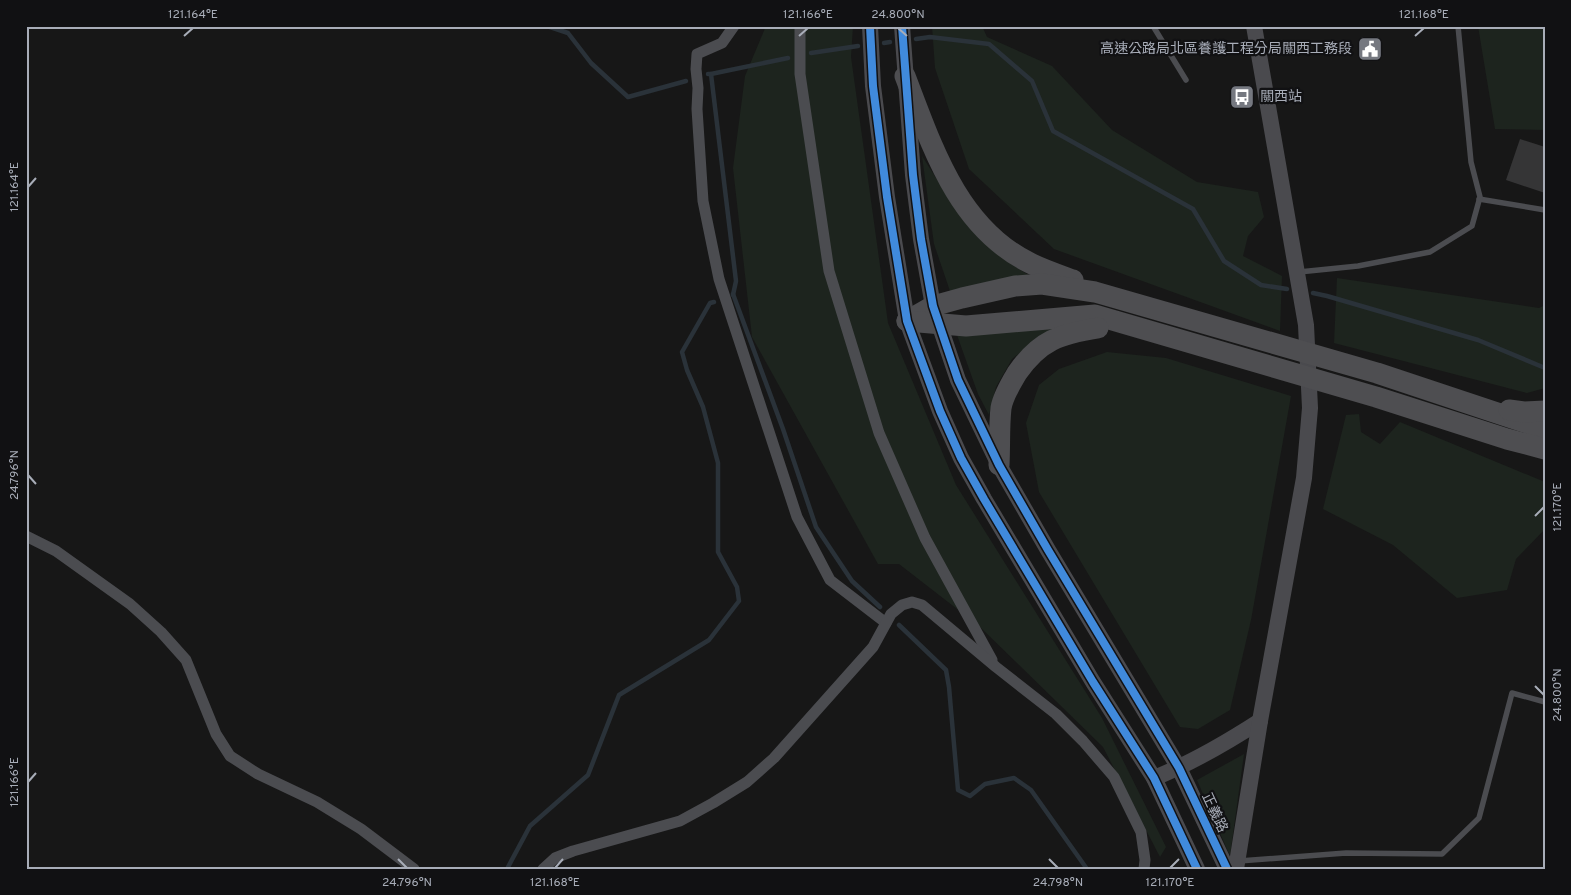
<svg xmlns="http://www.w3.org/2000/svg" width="1571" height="895" font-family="Overpass,'Noto Sans TC',sans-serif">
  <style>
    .green { fill: #1d241e }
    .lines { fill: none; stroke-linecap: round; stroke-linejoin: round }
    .stream { stroke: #2a3239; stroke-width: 4.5 }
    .building { fill: #353536 }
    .lane { stroke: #4b4c50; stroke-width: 5.5 }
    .street { stroke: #4b4c50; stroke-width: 11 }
    .secondary { stroke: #4a4a4e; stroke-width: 16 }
    .highway { stroke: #4e4e51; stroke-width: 21 }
    .cycleway-casing { stroke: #111113; stroke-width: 11 }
    .cycleway { stroke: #408adc; stroke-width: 8 }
    .ticks { fill: none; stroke: #a8adb8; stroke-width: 2 }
    .labels { text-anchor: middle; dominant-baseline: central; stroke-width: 4.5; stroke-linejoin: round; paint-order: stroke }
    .poi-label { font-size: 14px; fill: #a8adb8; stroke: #111113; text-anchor: end }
    .street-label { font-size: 14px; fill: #a8adb8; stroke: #111113 }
    .neatline { fill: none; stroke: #a8adb8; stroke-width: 2 }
    .ticks-label { font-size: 12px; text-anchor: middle; fill: #a8adb8 }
  </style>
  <rect width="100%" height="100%" fill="#171717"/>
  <g class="green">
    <polygon points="766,26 853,26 851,57 888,323 956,485 1102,718 1166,847 1160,857 1103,747 979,626 899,564 878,564 752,337 733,168 745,76"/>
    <polygon points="932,26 982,26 987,37 1052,66 1112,130 1197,182 1258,192 1264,217 1248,236 1243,256 1282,276 1280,331 1054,249 969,169 935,68"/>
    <polygon points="1478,26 1545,26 1545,130 1495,129"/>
    <path d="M922,156C953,205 978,245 1030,276L951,294L934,244Z"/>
    <polygon points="1337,278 1539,308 1545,305 1545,388 1527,393 1334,343"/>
    <polygon points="1078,322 1043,335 1012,359 996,387 989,415 978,394 957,335"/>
    <polygon points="1107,352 1166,358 1291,396 1251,620 1230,710 1198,729 1180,727 1039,492 1026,423 1039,385 1059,369"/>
    <polygon points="1359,414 1361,432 1380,444 1400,422 1545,482 1545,529 1516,559 1507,590 1457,598 1393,545 1323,509 1346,415"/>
    <polygon points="1244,754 1230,856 1197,780"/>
  </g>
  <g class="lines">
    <g class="stream">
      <polyline points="547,26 568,33 591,63 628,97 686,81"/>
      <polyline points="916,39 930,37 989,44 1032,81 1053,131 1193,209 1224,261 1261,285 1287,289"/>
      <polyline points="884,43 890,42"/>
      <polyline points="811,53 858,46"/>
      <polyline points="708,74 711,74 736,281 733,295"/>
      <polyline points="711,74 788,58"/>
      <polyline points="1313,293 1327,296 1478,340 1545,368"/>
      <polyline points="733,294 783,429 816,527 852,581 880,607"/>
      <polyline points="899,625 946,670 949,687 958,790 970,796 985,784 1014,778 1031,790 1087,869"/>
      <polyline points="507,869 530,826 588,775 619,695 709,640 739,601 737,587 718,552 718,463 703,407 687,370 682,352 710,303 714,302"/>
    </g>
  </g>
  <polygon class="building" points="1520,139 1545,147 1545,193 1506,180"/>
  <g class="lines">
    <g class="lane">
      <polyline points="1153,26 1186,80"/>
      <polyline points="1479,199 1545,210"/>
      <polyline points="1299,272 1358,266 1430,252 1472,226 1480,197 1471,162 1458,26"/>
      <polyline points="1239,861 1346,853 1442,854 1479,818 1512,693 1545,702"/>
    </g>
    <g class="street">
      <polyline points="734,26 722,43 697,54 696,69 698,88 697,109 703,201 719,279 797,517 830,580 886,623"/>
      <polyline points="800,26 800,74 829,271 879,433 925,538 992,660"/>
      <polyline points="26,536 56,551 130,604 161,632 186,660 216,734 230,756 258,774 317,802 361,829 414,869"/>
      <polyline points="543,869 555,858 573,851 680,821 713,803 747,782 774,758 873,647 891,614 902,605 912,602 922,605 996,667 1056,714 1083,741 1114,777 1141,832 1145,860 1144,869"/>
    </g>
    <g class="secondary">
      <polyline points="870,26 873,86 887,197 907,321 940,411 961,458 984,499 1093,682 1154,778 1197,869"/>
      <polyline points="902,26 913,175 921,239 933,306 958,380 999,465 1048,550 1179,768 1227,869"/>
      <path d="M1154,778C1192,763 1226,743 1260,721"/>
      <polyline points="1236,869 1260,721 1304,478 1310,408 1306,325 1254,26"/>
    </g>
    <g class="highway">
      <path d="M905,76C932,146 957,227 1030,263C1044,270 1059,275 1073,280"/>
      <polyline points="907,321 933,306 962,298 1015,286 1042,284 1095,292 1377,373 1545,429"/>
      <polyline points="907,321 966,326 1095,315 1376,397 1507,439 1545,449"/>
      <polyline points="1509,410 1524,412 1545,411"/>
      <path d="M999,465C1000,446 999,426 1001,408C1003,396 1011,383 1017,373C1040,340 1060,334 1098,328"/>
    </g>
    <defs>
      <g id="cycleway">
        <polyline points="870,26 873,86 887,197 907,321 940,411 961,458 984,499 1093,682 1154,778 1197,869"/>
        <polyline points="902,26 913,175 921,239 933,306 958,380 999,465 1048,550 1179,768 1227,869"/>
      </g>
    </defs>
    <use href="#cycleway" class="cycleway-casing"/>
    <use href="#cycleway" class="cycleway"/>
  </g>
  <path class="ticks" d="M898,28L907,36M184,36L193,28M799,36L808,28M1415,36L1424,28M28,187L36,178M28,475L36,484M1535,516L1544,507M1535,686L1544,695M28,782L36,773M398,859L407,868M1049,859L1058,868M555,868L563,859M1170,868L1179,859"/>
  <defs>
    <symbol id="civic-square" viewBox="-11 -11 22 22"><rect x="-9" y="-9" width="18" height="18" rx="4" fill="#757880" stroke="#111113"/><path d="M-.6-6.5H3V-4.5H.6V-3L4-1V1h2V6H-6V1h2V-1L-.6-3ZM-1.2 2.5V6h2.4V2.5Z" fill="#fff"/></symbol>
    <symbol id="bus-square" viewBox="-11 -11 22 22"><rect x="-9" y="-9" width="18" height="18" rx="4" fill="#757880" stroke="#111113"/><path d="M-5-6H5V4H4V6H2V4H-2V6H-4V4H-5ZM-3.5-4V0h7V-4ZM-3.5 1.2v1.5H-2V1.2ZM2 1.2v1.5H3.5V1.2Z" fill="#fff"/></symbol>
  </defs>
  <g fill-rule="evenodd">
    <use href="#civic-square" x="1356" y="35" width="28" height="28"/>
    <use href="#bus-square" x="1228" y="83" width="28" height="28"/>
  </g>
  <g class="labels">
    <g class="poi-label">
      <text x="1352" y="49">高速公路局北區養護工程分局關西工務段</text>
      <text x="1260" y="97" text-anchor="start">關西站</text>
    </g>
    <g class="street-label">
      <text transform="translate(1214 813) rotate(65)">正義路</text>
    </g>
  </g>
  <rect width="1571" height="895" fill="none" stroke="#111113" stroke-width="55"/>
  <rect x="28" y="28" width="1516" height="840" class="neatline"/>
  <g class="ticks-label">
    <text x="193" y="18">121.164°E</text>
    <text x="808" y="18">121.166°E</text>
    <text x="898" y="18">24.800°N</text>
    <text x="1424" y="18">121.168°E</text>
    <text transform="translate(14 187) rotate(-90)" y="4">121.164°E</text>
    <text transform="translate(14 475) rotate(-90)" y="4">24.796°N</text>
    <text transform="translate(1557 507) rotate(-90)" y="4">121.170°E</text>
    <text transform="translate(1557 695) rotate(-90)" y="4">24.800°N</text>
    <text transform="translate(14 782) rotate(-90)" y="4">121.166°E</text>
    <text x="407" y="886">24.796°N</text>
    <text x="555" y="886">121.168°E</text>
    <text x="1058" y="886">24.798°N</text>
    <text x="1170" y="886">121.170°E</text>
  </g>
</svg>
